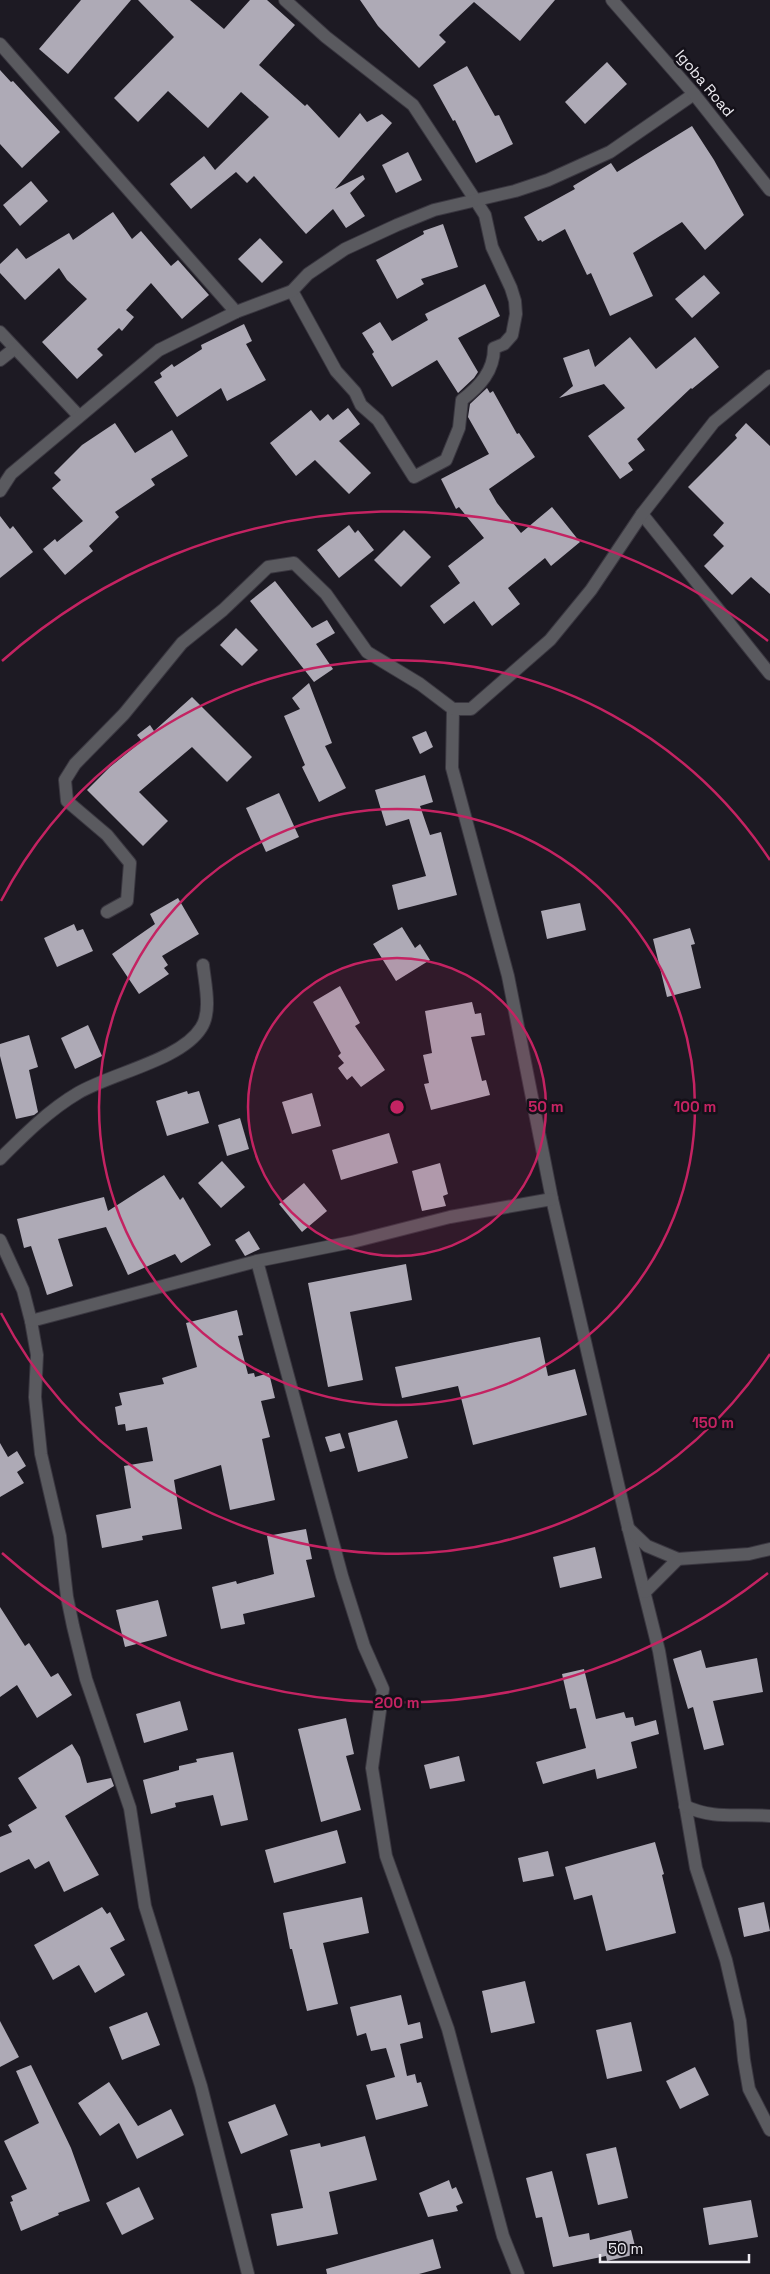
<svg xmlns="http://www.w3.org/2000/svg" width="770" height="2274" font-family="'Space Grotesk',sans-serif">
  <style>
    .building { fill: #aeaab6 }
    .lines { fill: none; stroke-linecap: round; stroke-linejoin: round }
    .minor-casing { stroke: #3a3740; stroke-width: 14 }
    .tertiary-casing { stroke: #3a3740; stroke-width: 14 }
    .minor { stroke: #5a5a5f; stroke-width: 12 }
    .tertiary { stroke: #5a5a5f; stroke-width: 12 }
    .ring { fill: none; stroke: #c42362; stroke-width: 2.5 }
    .labels { text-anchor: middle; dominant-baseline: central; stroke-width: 5; stroke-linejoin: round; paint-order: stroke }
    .street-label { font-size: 15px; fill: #edebf1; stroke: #141119 }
    .centre { fill: #c42362; stroke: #141119; stroke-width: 2.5 }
    .ring-label { font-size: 15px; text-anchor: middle; font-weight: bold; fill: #c42362; stroke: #141119; stroke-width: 5; stroke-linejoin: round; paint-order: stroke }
  </style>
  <rect width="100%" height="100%" fill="#1d1a23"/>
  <g class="building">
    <polygon points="81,0 131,0 68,74 39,49"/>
    <polygon points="138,0 190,0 224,29 250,0 267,0 295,25 259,65 305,106 307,104 339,138 360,113 367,122 382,114 392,123 335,189 363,175 365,179 350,193 365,216 346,228 333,209 306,234 254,176 247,183 236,172 191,209 170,184 204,156 215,170 269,117 241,92 208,128 168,91 138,122 114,98 174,37"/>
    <polygon points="360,0 555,0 520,41 474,2 439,35 446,42 419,68 378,26"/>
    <polygon points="607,62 627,84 585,124 565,102"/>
    <polygon points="467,66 495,116 499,115 513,144 476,163 455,120 453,121 433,85"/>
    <polygon points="0,70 11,82 13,81 60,132 22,168 0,144"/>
    <polygon points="692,126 714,160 744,215 705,250 682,222 633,253 653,296 610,316 591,273 587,275 565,229 542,242 541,240 538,241 524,217 575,189 573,186 611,163 617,172"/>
    <polygon points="408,152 422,180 396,193 382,165"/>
    <polygon points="31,181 48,201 20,226 3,205"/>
    <polygon points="113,212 132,239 141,231 171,266 178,260 209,295 182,319 151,283 126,310 134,317 122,331 119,328 97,349 103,355 77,379 42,342 87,299 67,280 59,268 25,300 0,273 0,264 17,248 26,259 69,233 73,240"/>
    <polygon points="443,224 458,267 421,279 424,284 397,299 376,260 424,234 423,231"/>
    <polygon points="260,238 283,262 262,283 238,259"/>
    <polygon points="704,275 720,293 692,318 675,299"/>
    <polygon points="485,284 500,316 458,338 478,372 474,378 458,393 437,360 392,387 372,354 374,352 362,333 380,322 392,341 428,320 425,314"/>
    <polygon points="244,324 252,341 246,344 266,380 227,401 221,388 177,417 154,382 162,377 160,373 172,364 174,367 202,349 201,345"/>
    <polygon points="630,337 656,369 695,337 719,367 692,389 691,388 637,439 645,450 628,463 633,470 620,479 588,436 625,408 604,384 559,398 573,386 563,358 589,349 595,367"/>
    <polygon points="487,388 490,393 493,391 517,434 519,433 535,457 489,489 497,503 521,533 552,507 580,542 551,566 545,558 508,588 520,604 492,626 474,601 444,624 430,606 460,583 448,566 484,538 459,507 456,509 441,479 489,454 468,417 470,404"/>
    <polygon points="348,408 360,424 339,441 371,473 349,494 315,460 296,476 270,443 311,410 320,421 328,414 333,420"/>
    <polygon points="115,423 135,453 172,430 188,456 151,479 155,485 115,512 119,517 89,546 93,551 65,575 43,549 55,539 57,542 83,521 52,488 61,480 54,473 82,445"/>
    <polygon points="746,423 770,446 770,594 751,577 732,595 704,566 724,546 713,535 724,523 688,487 737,438 735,435"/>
    <polygon points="0,516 10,529 13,526 33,552 0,578"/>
    <polygon points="349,525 355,533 358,530 374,550 339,578 317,550"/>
    <polygon points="404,530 431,557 401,587 374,560"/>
    <polygon points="275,581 312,628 327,620 335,633 316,644 333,669 314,682 250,601"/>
    <polygon points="236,628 258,650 242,666 220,645"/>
    <polygon points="309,683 332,743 325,746 346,788 319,802 302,767 305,765 284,716 300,709 292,698"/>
    <polygon points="192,697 252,757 227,782 192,747 139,792 168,821 143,846 87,790 110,767 142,741 137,735 150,725 154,731"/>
    <polygon points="426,731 433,747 420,754 412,737"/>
    <polygon points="425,775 433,802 420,806 430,835 441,832 457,895 398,910 392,885 426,876 409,819 386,826 375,790"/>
    <polygon points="279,793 299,837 266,852 246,808"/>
    <polygon points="178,898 199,934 162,956 168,965 164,968 169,974 139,994 112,954 155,924 150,914"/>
    <polygon points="580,903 586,930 547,939 541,911"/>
    <polygon points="74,924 77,931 83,929 93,951 57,967 44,938"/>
    <polygon points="402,927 415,948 420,944 430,960 396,981 373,944"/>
    <polygon points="690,928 695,944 691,945 701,988 667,997 653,939"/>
    <polygon points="340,986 360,1023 355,1026 385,1070 361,1087 352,1076 347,1080 338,1068 344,1063 338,1056 341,1053 313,1002"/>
    <polygon points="472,1002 475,1014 481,1013 485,1035 471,1037 482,1081 486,1080 490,1095 431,1110 424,1084 429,1083 423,1055 432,1053 425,1011"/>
    <polygon points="88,1025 102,1056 75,1069 61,1038"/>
    <polygon points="29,1035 38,1067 29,1070 38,1112 34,1115 16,1119 0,1056 0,1044"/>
    <polygon points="187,1091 188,1094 199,1091 209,1123 167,1136 156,1101"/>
    <polygon points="312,1093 321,1126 292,1134 282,1102"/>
    <polygon points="240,1118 249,1149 227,1156 218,1125"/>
    <polygon points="389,1133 398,1163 341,1180 332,1150"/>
    <polygon points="222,1161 245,1187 221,1208 198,1183"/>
    <polygon points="440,1163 448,1194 443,1196 446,1206 422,1211 412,1171"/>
    <polygon points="164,1175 180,1200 183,1197 211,1245 181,1263 175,1254 128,1275 106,1227 58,1239 73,1286 47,1295 31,1246 24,1248 17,1219 104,1197 108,1211"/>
    <polygon points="304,1183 327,1211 302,1232 279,1204"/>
    <polygon points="249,1231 260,1249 245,1256 235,1240"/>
    <polygon points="406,1264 412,1300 350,1312 363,1380 328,1387 308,1283"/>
    <polygon points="237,1310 243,1335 238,1336 248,1374 254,1373 255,1377 269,1373 275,1398 261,1401 270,1437 262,1439 275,1500 230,1510 221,1465 174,1480 182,1529 142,1536 143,1540 102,1548 96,1515 131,1508 124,1466 153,1461 147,1427 126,1431 125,1424 118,1425 115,1407 122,1405 119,1393 164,1384 162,1378 197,1367 186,1323"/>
    <polygon points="540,1337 548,1376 575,1369 587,1415 473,1445 458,1386 402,1398 395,1367"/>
    <polygon points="397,1420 408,1458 358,1472 348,1433"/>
    <polygon points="340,1433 345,1448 330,1452 325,1437"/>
    <polygon points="0,1443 8,1457 17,1451 26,1466 17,1472 24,1483 0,1497"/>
    <polygon points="306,1529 312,1559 306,1560 315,1597 243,1614 245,1624 221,1629 212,1587 236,1581 237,1584 274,1574 267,1536"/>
    <polygon points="595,1547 602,1578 560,1588 553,1557"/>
    <polygon points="158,1600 167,1636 125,1647 116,1610"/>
    <polygon points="0,1607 25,1646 29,1643 51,1677 58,1673 72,1695 37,1718 17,1685 0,1697"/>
    <polygon points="701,1650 706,1668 757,1658 763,1692 713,1701 724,1745 704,1750 693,1707 688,1709 673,1659"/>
    <polygon points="584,1669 596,1719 624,1712 626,1718 633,1717 635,1726 656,1720 659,1734 631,1742 637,1768 597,1779 595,1769 543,1784 536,1762 586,1748 576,1708 570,1709 562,1674"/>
    <polygon points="180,1701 188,1730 144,1743 136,1714"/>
    <polygon points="346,1718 354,1754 346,1756 361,1810 321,1822 298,1729"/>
    <polygon points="72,1744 80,1757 87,1783 111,1778 114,1786 65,1816 99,1875 64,1892 49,1861 35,1869 29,1859 0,1873 0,1837 12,1832 8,1825 37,1808 18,1778"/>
    <polygon points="233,1752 248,1820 221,1826 213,1795 175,1803 176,1807 151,1814 143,1780 179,1770 179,1766 197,1762 196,1759"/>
    <polygon points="459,1756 465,1781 430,1789 424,1765"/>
    <polygon points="337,1830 346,1863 274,1883 265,1850"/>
    <polygon points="655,1842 664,1874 662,1875 676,1933 606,1951 592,1895 574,1900 565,1867"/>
    <polygon points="548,1851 554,1876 523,1882 518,1858"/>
    <polygon points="362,1897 369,1933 323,1943 338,2004 307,2011 292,1949 290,1949 283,1913"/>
    <polygon points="764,1902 770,1931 744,1937 738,1908"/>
    <polygon points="102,1907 107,1914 110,1912 125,1940 110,1948 125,1975 95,1993 79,1965 53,1980 34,1945"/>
    <polygon points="525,1981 535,2023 491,2033 482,1991"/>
    <polygon points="401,1995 408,2025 420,2022 423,2038 400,2044 407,2076 415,2074 417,2083 421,2082 428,2106 376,2120 366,2085 395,2077 386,2048 371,2051 366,2033 357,2036 350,2007"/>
    <polygon points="147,2012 160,2045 122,2060 109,2027"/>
    <polygon points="0,2021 19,2057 0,2067"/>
    <polygon points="631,2022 642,2071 607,2079 596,2030"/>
    <polygon points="31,2065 71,2148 90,2201 58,2213 59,2215 21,2231 10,2202 13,2201 11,2196 27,2189 4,2141 39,2123 16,2071"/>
    <polygon points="695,2067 709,2095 680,2109 666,2081"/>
    <polygon points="109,2082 138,2126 171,2109 184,2135 137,2159 119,2123 100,2136 78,2103"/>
    <polygon points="275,2104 288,2135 241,2154 228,2122"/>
    <polygon points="365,2136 377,2180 329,2192 338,2234 277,2246 271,2214 303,2208 290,2150 320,2143 321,2147"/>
    <polygon points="616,2147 628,2198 598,2205 586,2154"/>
    <polygon points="552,2171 569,2237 589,2233 590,2240 631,2230 637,2254 607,2261 606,2256 553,2267 542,2217 536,2218 526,2178"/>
    <polygon points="449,2180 452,2189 456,2187 463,2203 456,2206 458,2211 428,2217 419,2193"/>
    <polygon points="139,2187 154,2219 122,2235 106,2203"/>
    <polygon points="751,2200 758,2237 709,2245 703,2208"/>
    <polygon points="433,2239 441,2268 419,2274 327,2274 326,2269"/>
  </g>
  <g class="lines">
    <defs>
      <g id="minor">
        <path d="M285,0L326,37L413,105L476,201L485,215L492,247L511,288L515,301L516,314L512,335L504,344L494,348C494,371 480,386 462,400L459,428L446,460L414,477L378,420L361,405L355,392L336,371L292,291"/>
        <polyline points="0,44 236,312"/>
        <polyline points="0,332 79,416"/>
        <polyline points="0,360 14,349"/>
        <polyline points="0,491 11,474 159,350 236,312 292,291 308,274 345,249 397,225 434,210 515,191 548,180 610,152 694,94"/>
        <polyline points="642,514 770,674"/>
        <polyline points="453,709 452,768 508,976 552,1199 628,1527 659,1651 696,1868 726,1960 740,2021 744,2060 749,2089 770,2130"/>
        <polyline points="107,912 127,901 130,863 107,835 67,801 65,780 75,764 124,714 182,643 223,610 268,567 294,563 326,594 367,652 420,684 453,709 471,709 550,640 591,590 642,514 714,422 770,376"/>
        <path d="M0,1159C24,1135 49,1110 78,1093C112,1073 181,1060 201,1028C212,1012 205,984 203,965"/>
        <polyline points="0,1240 23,1290 31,1321 37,1355 35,1397 41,1454 60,1536 67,1597 73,1626 86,1679 130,1808 145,1906 201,2086 248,2274"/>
        <polyline points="257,1261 342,1576 364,1646 383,1689 372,1768 386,1856 448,2029 503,2236 518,2274"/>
        <polyline points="31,1321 257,1261 352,1242 450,1217 552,1199"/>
        <polyline points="628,1528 647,1546 678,1559 749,1554 770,1549"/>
        <polyline points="645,1592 678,1559"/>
        <path d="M685,1806C714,1820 739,1813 770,1816"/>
      </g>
      <polyline id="tertiary" points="612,0 694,94 770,190"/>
    </defs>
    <use href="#minor" class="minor-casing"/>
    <use href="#tertiary" class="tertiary-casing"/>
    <use href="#minor" class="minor"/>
    <use href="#tertiary" class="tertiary"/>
  </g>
  <circle cx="397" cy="1107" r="149" fill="#c42362" fill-opacity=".12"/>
  <g class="ring">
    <circle cx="397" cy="1107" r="149"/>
    <circle cx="397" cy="1107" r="298"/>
    <path d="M770 1354A447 447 0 0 1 1 1313M1 901A447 447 0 0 1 770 860"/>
    <path d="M768 1573A596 596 0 0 1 2 1553M2 661A596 596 0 0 1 768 641"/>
  </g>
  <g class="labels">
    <g class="street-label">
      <text transform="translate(705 83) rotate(50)">Igoba Road</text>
    </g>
  </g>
  <circle cx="397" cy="1107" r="8" class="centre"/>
  <g class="ring-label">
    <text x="546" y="1112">50 m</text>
    <text x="695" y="1112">100 m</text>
    <text x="713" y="1428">150 m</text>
    <text x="397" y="1708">200 m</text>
  </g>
  <path d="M600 2254v8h149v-8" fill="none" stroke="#edebf1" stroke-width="2.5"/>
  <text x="608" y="2254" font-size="15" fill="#edebf1" stroke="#141119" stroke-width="4" paint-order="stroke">50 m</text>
</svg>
